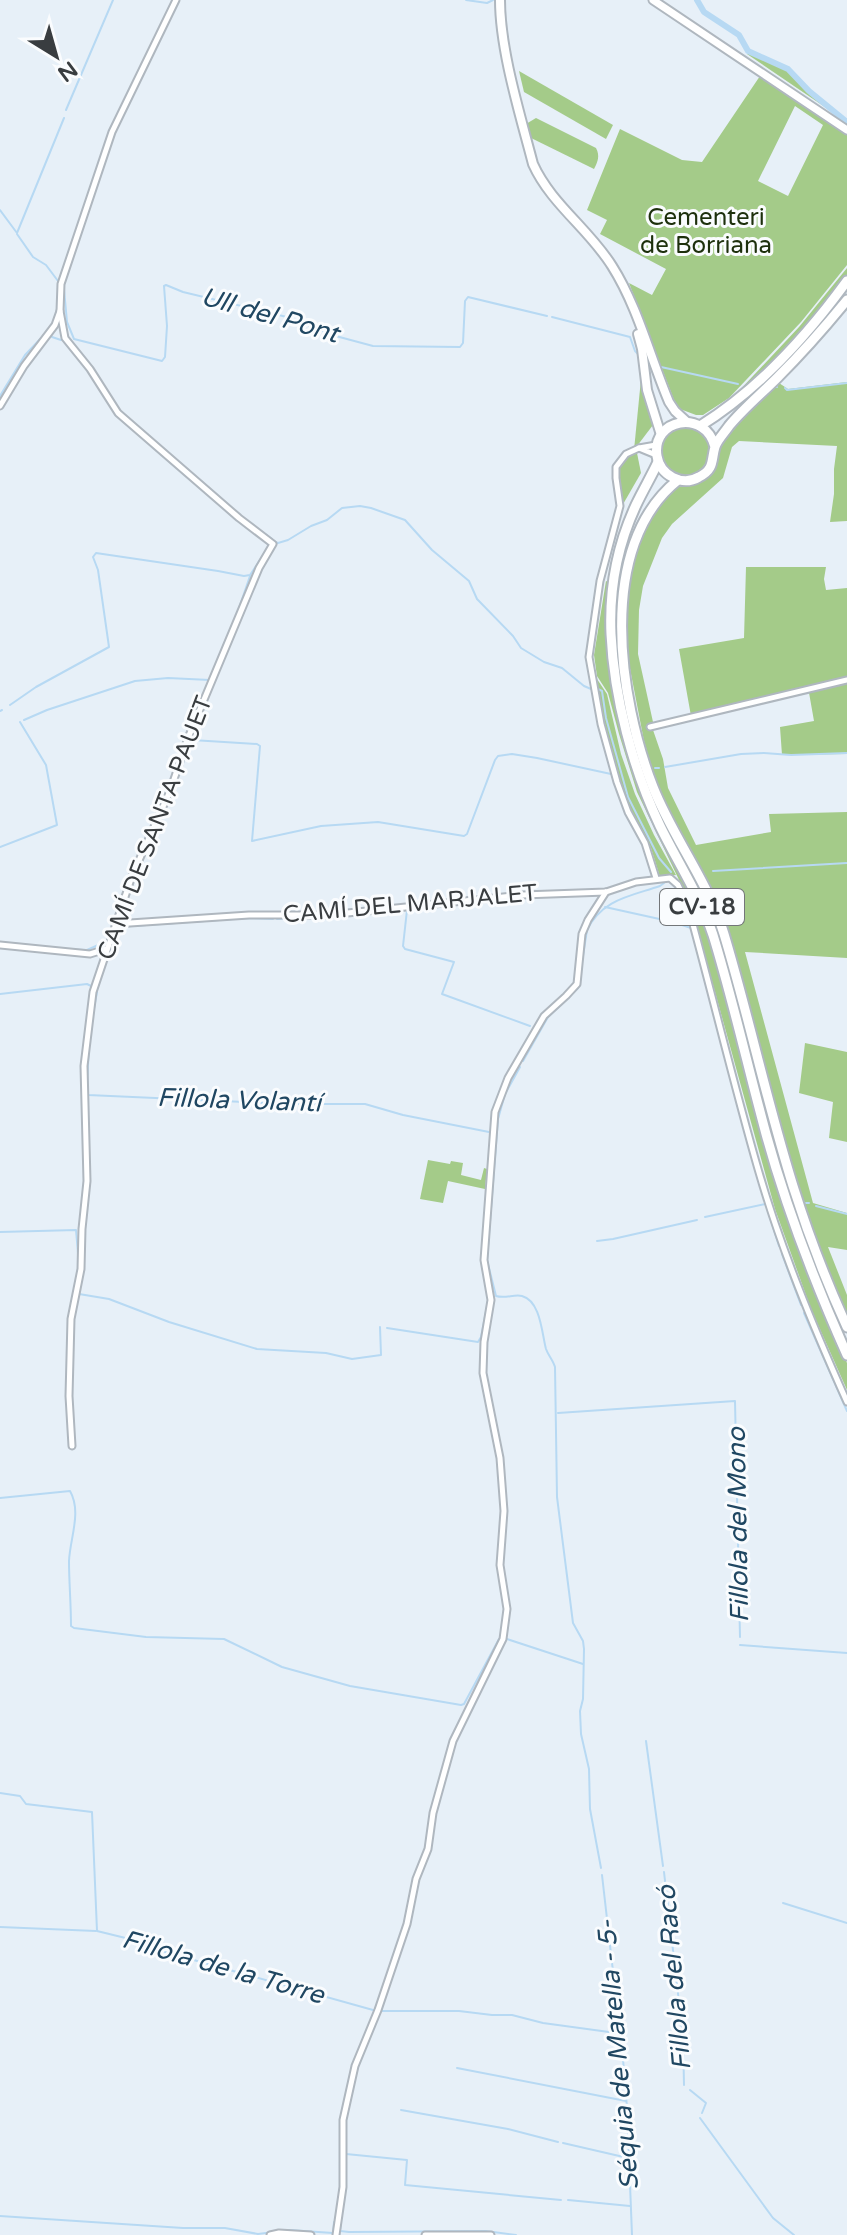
<svg xmlns="http://www.w3.org/2000/svg" width="847" height="2235" font-family="'Varela Round',sans-serif">
  <style>
    .green { fill: #a4cb89; fill-rule: evenodd }
    .lines { fill: none; stroke-linecap: round; stroke-linejoin: round }
    .stream { stroke: #b7d9f3; stroke-width: 2 }
    .canal { stroke: #b7d9f3; stroke-width: 6 }
    .minor-casing { stroke: #afb7bf; stroke-width: 9 }
    .tertiary-casing { stroke: #afb7bf; stroke-width: 11 }
    .secondary-casing { stroke: #afb7bf; stroke-width: 12 }
    .primary-casing { stroke: #afb7bf; stroke-width: 13 }
    .minor { stroke: #fff; stroke-width: 5 }
    .tertiary { stroke: #fff; stroke-width: 7 }
    .secondary { stroke: #fff; stroke-width: 8 }
    .primary { stroke: #fff; stroke-width: 9 }
    .labels { text-anchor: middle; dominant-baseline: central; stroke-width: 6; stroke-linejoin: round; paint-order: stroke }
    .shield { fill: #fafcfe; stroke: #737679; stroke-width: 2 }
    .shield-label { font-size: 22px; font-weight: bold; fill: #393d40 }
    .park-label { font-size: 24px; fill: #1d300c; stroke: #fafcfe }
    .street-label { font-size: 24px; fill: #393d40; stroke: #fafcfe }
    .water-label { font-size: 26px; font-style: italic; fill: #204762; stroke: #fafcfe }
  </style>
  <rect width="100%" height="100%" fill="#e7f0f8"/>
  <g class="green">
    <polygon points="749,51 788,69 808,91 844,120 747,54"/>
    <polygon points="519,71 613,125 606,139 524,92"/>
    <path d="M760,76L847,133V265L801,322L729,398L703,415H696L680,409L674,400L629,283L652,295L666,269L600,234L607,220L587,210L620,129L682,160L702,162ZM795,106L823,125L788,196L758,181Z"/>
    <path d="M536,118L596,148C600,156 598,161 594,169L529,137L526,124Z"/>
    <path d="M847,268V275C814,318 779,358 739,395L737,393L799,327Z"/>
    <polygon points="642,369 656,421 634,450"/>
    <polygon points="847,382 847,521 830,522 834,494 834,469 837,446 739,441 732,447 723,478 672,524 662,538 643,586 639,610 638,654 653,722 653,730 663,759 668,788 696,845 771,832 769,814 847,812 847,958 745,952 813,1203 847,1213 847,1250 828,1247 847,1295 847,1316 812,1232 791,1167 725,923 706,877 671,816 656,782 644,741 626,648 625,603 631,568 639,544 654,513 674,488 696,483 714,468 722,443 732,429 779,383 788,389"/>
    <circle cx="685" cy="451" r="24"/>
    <polygon points="637,453 641,473 622,506 619,468 626,457"/>
    <polygon points="746,567 826,567 824,579 826,590 847,588 847,754 782,755 780,727 814,721 808,687 691,716 679,649 744,638"/>
    <path d="M606,581L608,582C605,621 610,653 617,691C623,730 630,767 646,803C665,846 690,886 707,930L784,1207L817,1298L847,1363V1390L811,1309L775,1209L691,905L637,792L619,734L608,693L597,676L594,655Z"/>
    <polygon points="595,676 607,694 621,754 635,794 654,835 676,875 660,877 651,848 630,808 618,777 597,691"/>
    <polygon points="805,1043 847,1052 847,1142 829,1138 833,1102 799,1093"/>
    <polygon points="428,1160 450,1164 451,1161 463,1163 461,1175 481,1180 484,1168 487,1169 485,1189 448,1181 443,1203 420,1199"/>
  </g>
  <g class="lines">
    <g class="stream">
      <polyline points="466,0 487,3 493,0"/>
      <polyline points="66,110 113,0"/>
      <polyline points="0,210 17,233 64,118"/>
      <polyline points="17,234 33,257 46,265 58,281"/>
      <polyline points="64,289 67,322 74,339 162,361 165,357 167,326 164,286 166,285 183,292 291,318 332,335 373,346 460,347 463,343 465,301 468,297 547,316"/>
      <polyline points="552,317 630,337 635,351 639,355"/>
      <polyline points="52,337 61,340"/>
      <polyline points="76,347 98,377"/>
      <polyline points="661,367 738,384"/>
      <polyline points="776,387 777,387"/>
      <polyline points="785,388 787,390 847,383"/>
      <polyline points="0,396 25,355 44,335"/>
      <polyline points="130,420 177,461"/>
      <polyline points="239,515 272,539"/>
      <polyline points="273,541 278,543 288,540 311,526 327,520 342,508 360,506 371,508 405,520 432,550 469,581 477,599 513,636 521,648 544,662 562,668 584,686 591,689"/>
      <polyline points="238,611 250,576"/>
      <polyline points="598,689 602,691 606,718 628,797 659,858 671,872"/>
      <polyline points="10,705 36,687 109,647 98,570 93,557 96,553 218,571 244,576 250,575 268,548"/>
      <polyline points="0,711 2,710"/>
      <polyline points="24,720 47,710 135,681 168,678 210,680"/>
      <polyline points="665,767 741,754 764,753 791,755 847,753"/>
      <polyline points="655,768 659,768"/>
      <polyline points="172,792 192,740 257,744 260,746 252,841 321,826 378,822 464,836 467,834 495,760 498,756 512,754 537,758 611,774"/>
      <polyline points="0,847 57,825 46,765 20,722"/>
      <polyline points="713,871 847,863"/>
      <polyline points="605,907 673,922 691,928 722,1045"/>
      <polyline points="393,911 407,910 403,946 405,949 454,962 442,994 530,1026"/>
      <polyline points="277,919 331,917"/>
      <polyline points="116,930 118,927 248,918 273,919"/>
      <polyline points="0,942 38,946"/>
      <polyline points="60,949 87,950 105,942"/>
      <polyline points="0,994 87,984 91,986"/>
      <polyline points="93,1014 97,992"/>
      <path d="M523,1061L548,1017L578,988L587,930C602,899 631,896 660,886L664,883"/>
      <path d="M520,1067L505,1094L498,1119L487,1260L496,1296C505,1299 514,1294 522,1296C541,1301 542,1335 546,1349C548,1355 553,1360 555,1367L557,1497L573,1623L583,1641L584,1649L583,1699L580,1711L581,1734L589,1769L590,1809L601,1868"/>
      <polyline points="87,1086 89,1045"/>
      <polyline points="87,1092 88,1095 289,1104 365,1104 403,1115 489,1132"/>
      <polyline points="744,1129 766,1205"/>
      <polyline points="806,1203 809,1203"/>
      <polyline points="816,1206 847,1214"/>
      <polyline points="768,1211 779,1246"/>
      <polyline points="705,1217 765,1204"/>
      <polyline points="0,1232 76,1230 79,1265 74,1293"/>
      <polyline points="597,1241 613,1239 697,1220"/>
      <polyline points="782,1254 801,1305"/>
      <polyline points="79,1294 109,1299 169,1322 257,1349 326,1353 352,1359 381,1355 380,1327"/>
      <polyline points="804,1313 847,1411"/>
      <polyline points="387,1328 478,1342 481,1337 488,1301"/>
      <polyline points="558,1413 735,1401 740,1637"/>
      <path d="M0,1498L70,1491C82,1512 70,1538 69,1561C69,1582 71,1604 71,1626L74,1628L146,1637L224,1639L282,1667L350,1686L461,1705L464,1704L499,1639"/>
      <polyline points="507,1639 583,1664"/>
      <polyline points="740,1645 847,1653"/>
      <polyline points="646,1741 663,1866"/>
      <polyline points="0,1793 20,1796 26,1804 92,1812 97,1931 154,1945 165,1952 373,2010"/>
      <polyline points="664,1872 683,2037 684,2085"/>
      <polyline points="602,1875 623,2059 627,2108 632,2235"/>
      <polyline points="783,1903 847,1923"/>
      <polyline points="0,1927 96,1931"/>
      <polyline points="380,2011 459,2011 492,2015 512,2015 543,2023 609,2032 618,2037"/>
      <polyline points="457,2068 626,2101"/>
      <polyline points="690,2090 706,2103 702,2113"/>
      <polyline points="401,2110 508,2129 558,2142"/>
      <polyline points="700,2118 773,2218 794,2235"/>
      <polyline points="563,2143 628,2158"/>
      <polyline points="346,2154 407,2160 405,2185 561,2200"/>
      <polyline points="568,2200 630,2206"/>
      <polyline points="0,2216 183,2228 225,2228 258,2234 289,2230 333,2233 334,2222"/>
      <polyline points="341,2223 340,2231 349,2232 486,2231 516,2235"/>
    </g>
    <polyline class="canal" points="697,0 704,12 739,35 748,51 788,69 809,91 847,122"/>
    <defs>
      <g id="minor">
        <polyline points="60,311 65,338 90,369 118,413 239,518 273,544 259,568 188,738 170,791 132,876 93,992 84,1066 87,1181 82,1229 81,1269 71,1319 69,1396 72,1446"/>
        <polyline points="0,406 24,366 55,325 60,311 61,284 112,132 176,0"/>
        <polyline points="656,445 639,448 656,455"/>
        <polyline points="639,448 626,454 616,467 616,478 620,506 600,581 589,657 601,724 617,782 628,812 645,843 656,878"/>
        <polyline points="650,727 847,680"/>
        <path d="M115,924L249,915H328L523,895L606,892L636,882L670,878L678,885L688,906C712,993 733,1082 758,1169C781,1249 813,1326 847,1402"/>
        <polyline points="0,945 90,954 106,949"/>
        <polyline points="270,2235 279,2233 311,2235"/>
        <polyline points="336,2235 343,2187 343,2120 355,2066 378,2010 407,1924 416,1879 428,1849 433,1813 453,1741 503,1639 507,1609 500,1565 504,1511 500,1458 483,1373 484,1342 491,1300 484,1260 495,1112 508,1078 544,1016 566,996 577,984 582,934 588,920 606,892"/>
        <polyline points="425,2235 491,2235"/>
      </g>
      <polyline id="tertiary" points="653,0 847,130"/>
      <g id="secondary">
        <path d="M500,0C500,50 520,114 533,164C551,204 589,229 612,266C638,307 650,357 669,402L675,411L687,422"/>
        <polyline points="638,334 642,349 647,390 661,435"/>
      </g>
      <g id="primary">
        <path d="M700,426C758,390 807,336 847,281"/>
        <path d="M715,447C705,408 651,419 657,456C660,475 682,487 699,477C715,469 711,460 715,447C717,440 725,432 729,426C743,409 761,394 777,378C802,353 825,327 847,300"/>
        <path d="M658,462C651,477 643,490 636,505C617,546 609,589 611,634C614,698 633,769 660,826C678,863 700,896 713,935C733,1000 748,1068 766,1134C787,1210 815,1283 847,1355"/>
        <path d="M678,480C595,546 619,700 653,787C673,838 708,881 724,934C749,1017 767,1103 793,1186C808,1234 826,1281 847,1327"/>
      </g>
    </defs>
    <use href="#minor" class="minor-casing"/>
    <use href="#tertiary" class="tertiary-casing"/>
    <use href="#secondary" class="secondary-casing"/>
    <use href="#primary" class="primary-casing"/>
    <use href="#minor" class="minor"/>
    <use href="#tertiary" class="tertiary"/>
    <use href="#secondary" class="secondary"/>
    <use href="#primary" class="primary"/>
  </g>
  <g class="labels">
    <rect class="shield" x="660" y="889" width="84" height="36" rx="6"/>
    <g class="shield-label">
      <text x="702" y="907">CV-18</text>
    </g>
    <g class="park-label">
      <text x="706" y="217">Cementeri<tspan x="706" dy="28">de Borriana</tspan></text>
    </g>
    <g class="street-label">
      <text transform="translate(155 828) rotate(-69)">CAMÍ DE SANTA PAUET</text>
      <text transform="translate(410 904) rotate(-5)">CAMÍ DEL MARJALET</text>
    </g>
    <g class="water-label">
      <text transform="translate(270 315) rotate(16)">Ull del Pont</text>
      <text transform="translate(239 1100) rotate(2)">Fillola Volantí</text>
      <text transform="translate(738 1525) rotate(-91)">Fillola del Mono</text>
      <text transform="translate(223 1967) rotate(16)">Fillola de la Torre</text>
      <text transform="translate(674 1978) rotate(-95)">Fillola del Racó</text>
      <text transform="translate(618 2055) rotate(-95)">Séquia de Matella - 5-</text>
    </g>
  </g>
  <g transform="translate(56 56) rotate(143)" stroke="#fafcfe" stroke-width="6" paint-order="stroke">
  <path d="M0-6L14 30L0 20L-14 30Z" fill="#393d40"/>
  <text y="-12" font-size="22" font-weight="bold" text-anchor="middle" fill="#393d40">N</text>
  </g>
</svg>
